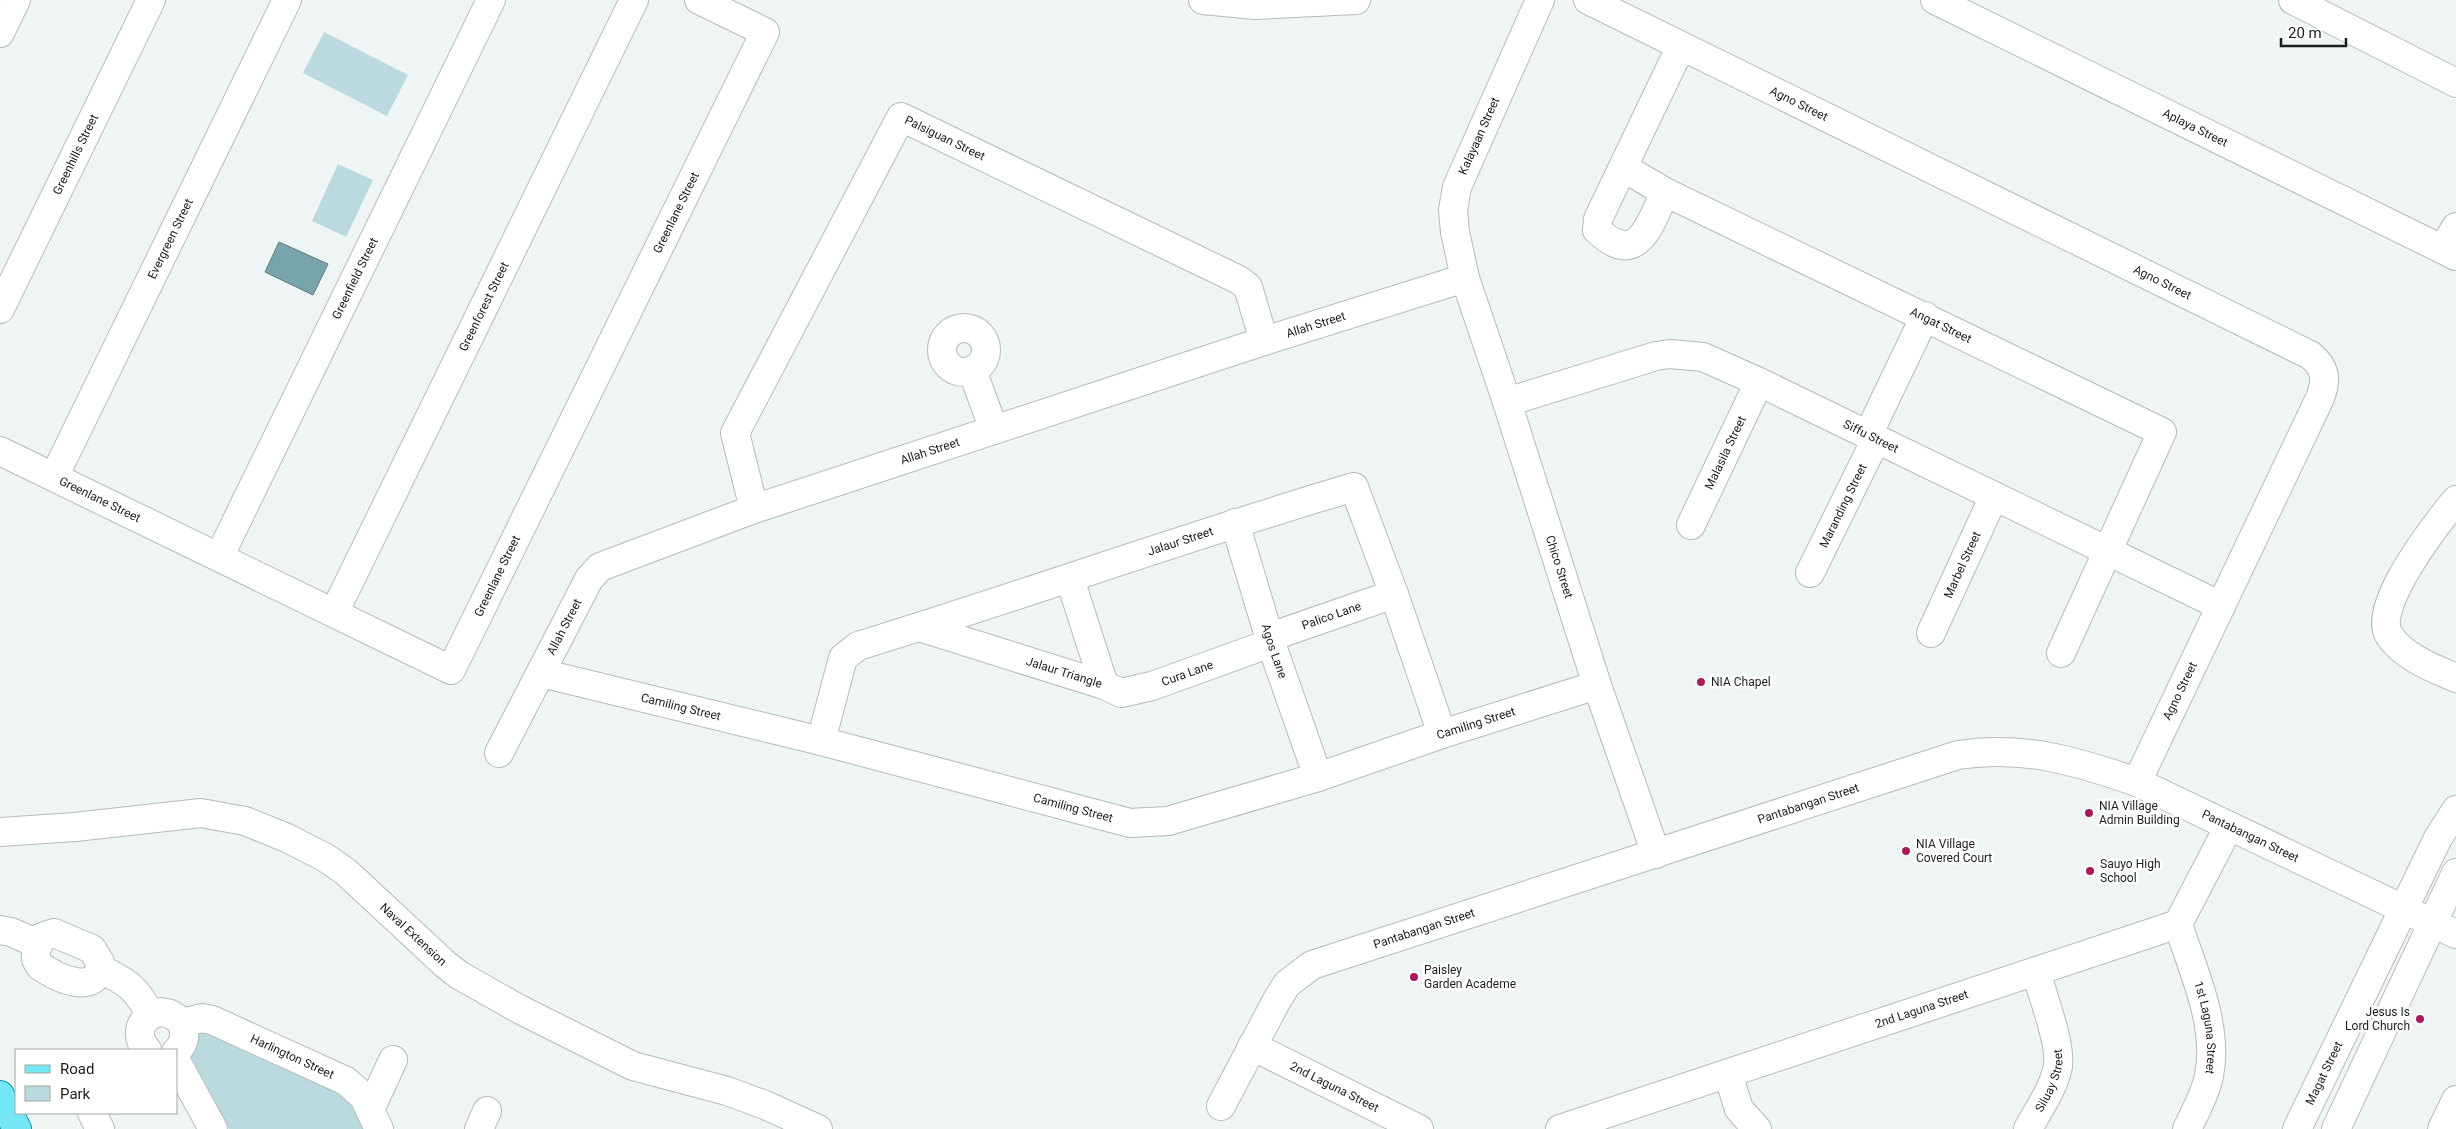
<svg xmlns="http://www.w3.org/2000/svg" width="2456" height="1129" font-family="Roboto,sans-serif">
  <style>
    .green { fill: #bbdae0 }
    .water { fill: #78a4ab; stroke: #5c7c81 }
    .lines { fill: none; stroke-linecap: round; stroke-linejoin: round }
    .minor-casing { stroke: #b5baba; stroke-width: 30 }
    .major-casing { stroke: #1796a6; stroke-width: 30 }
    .minor { stroke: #fff; stroke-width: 28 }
    .major { stroke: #73e7f5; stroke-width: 28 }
    .poi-dot { fill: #a71a5c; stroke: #fff; stroke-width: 2 }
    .labels { text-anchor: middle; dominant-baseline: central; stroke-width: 5; stroke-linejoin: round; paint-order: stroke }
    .street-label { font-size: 12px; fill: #1c1d1e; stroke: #fff }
    .poi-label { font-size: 12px; fill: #1c1d1e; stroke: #fff; text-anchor: start }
  </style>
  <rect width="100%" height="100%" fill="#eff4f5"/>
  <g class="green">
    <polygon points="324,32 408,75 387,116 303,73"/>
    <polygon points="338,164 373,180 346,237 312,221"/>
    <polygon points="199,1026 347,1089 367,1129 229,1129 187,1049"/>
  </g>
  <polygon class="water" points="279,242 328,264 313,295 265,272"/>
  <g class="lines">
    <defs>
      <g id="minor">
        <polyline points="1203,0 1256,5 1356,0"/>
        <path id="s1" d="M1540,0L1457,187L1453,210L1455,232L1465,278L1507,402L1597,685L1656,854"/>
        <path id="s2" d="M1588,0L2310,355C2326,368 2327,379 2320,398L2137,782"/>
        <path id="s3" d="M1935,0L2456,256"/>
        <polyline points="2293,0 2456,83"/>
        <polyline points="0,33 16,0"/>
        <path id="s4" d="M1624,168L1665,192L2162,432L2061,653"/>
        <path d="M1665,192C1650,224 1638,269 1597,230L1598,219L1681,46"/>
        <polyline points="2443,249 2456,227"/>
        <path id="s5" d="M0,309L151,0"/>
        <circle cx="964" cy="350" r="22"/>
        <polyline points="972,370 994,430"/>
        <path id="s6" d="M1507,402L1656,356L1670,354L1703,357L1759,382L2221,606"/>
        <polyline points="1868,435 1925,316"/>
        <path id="s7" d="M0,451L451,670L765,32L699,0"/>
        <path id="s8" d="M54,477L287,0"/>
        <path d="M2456,500C2437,523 2371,607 2389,635C2403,657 2433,668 2456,678"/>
        <path id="s9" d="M754,509L735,433L901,117L1239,280L1248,287L1264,341"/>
        <path id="s10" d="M1235,523L1271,643L1318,777"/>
        <path id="s11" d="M1691,525L1759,382"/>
        <path id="s12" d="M219,557L491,0"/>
        <path id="s13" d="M1810,573L1876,439"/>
        <polyline points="1070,579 1104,685"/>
        <path id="s14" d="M334,613L634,0"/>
        <path id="s15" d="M919,627L1104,685L1121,693L1152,686L1271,643"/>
        <path id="s16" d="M1931,633L1994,496"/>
        <path id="s17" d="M1270,637L1394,594"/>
        <path id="s18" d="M541,673L821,741L1130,823L1168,821L1318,777L1442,734L1597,685"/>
        <path id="s19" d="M821,741L843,658L858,646C1024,595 1188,536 1354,487L1394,594L1442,734"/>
        <path id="s20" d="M499,753L589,579L600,567L754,509L1264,341L1465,278"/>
        <path id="s21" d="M0,832L75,827L201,813L245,821L287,838L326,858L346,872L446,965L459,975L519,1009L633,1066L727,1091L765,1105L818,1129"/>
        <path id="s22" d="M2178,924C2193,971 2219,1025 2209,1076C2205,1095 2195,1112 2187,1129"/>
        <polyline points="0,930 11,932 38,944"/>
        <path d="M54,933L92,949L100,962C99,998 57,978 40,966C32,957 37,947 42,937Z"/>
        <path d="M100,969C126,981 137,988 150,1015"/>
        <path id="s23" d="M182,1023L202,1018L212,1020L346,1081L364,1097L379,1129"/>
        <path id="s24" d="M1252,1046L1419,1129"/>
        <path d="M147,1050C125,1026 159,996 182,1023C186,1035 185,1043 176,1052"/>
        <polyline points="176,1061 213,1129"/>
        <polyline points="1728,1074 1739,1109 1757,1129"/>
        <path id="s25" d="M1221,1106L1277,1000L1287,984L1312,965L1958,755C2023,745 2076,761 2137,782L2456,934"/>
        <polyline points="370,1110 393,1060"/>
        <polyline points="92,1113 100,1129"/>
        <polyline points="479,1129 487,1111"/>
        <path id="s26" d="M1560,1129L2178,924L2229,826"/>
        <path id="s27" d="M2028,1129C2038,1110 2054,1088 2058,1066C2061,1042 2042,995 2036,971"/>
        <path id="s28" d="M2297,1129L2438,838L2456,810"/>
        <polyline points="2336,1129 2456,873"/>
        <polyline points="2442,1129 2456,1100"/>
      </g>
      <polyline id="major" points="0,1095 17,1129"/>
    </defs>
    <use href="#minor" class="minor-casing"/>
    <use href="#major" class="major-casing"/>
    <use href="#minor" class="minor"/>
    <use href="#major" class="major"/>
  </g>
  <g class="poi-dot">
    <circle cx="1701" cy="682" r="5"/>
    <circle cx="2089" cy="813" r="5"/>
    <circle cx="1906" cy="851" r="5"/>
    <circle cx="2090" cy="871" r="5"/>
    <circle cx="1414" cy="977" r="5"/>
    <circle cx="2420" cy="1019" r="5"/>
  </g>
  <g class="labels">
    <g class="street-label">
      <text stroke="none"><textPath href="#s2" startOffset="235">Agno Street</textPath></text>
      <text stroke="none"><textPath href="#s3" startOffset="290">Aplaya Street</textPath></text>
      <text transform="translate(1479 136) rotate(-66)">Kalayaan Street</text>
      <text stroke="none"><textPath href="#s9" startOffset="484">Palsiguan Street</textPath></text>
      <text stroke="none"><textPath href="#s5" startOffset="172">Greenhills Street</textPath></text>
      <text stroke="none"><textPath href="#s7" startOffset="1011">Greenlane Street</textPath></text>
      <text stroke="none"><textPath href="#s8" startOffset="265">Evergreen Street</textPath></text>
      <text stroke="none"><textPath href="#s12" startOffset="310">Greenfield Street</textPath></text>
      <text stroke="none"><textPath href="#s2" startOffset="640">Agno Street</textPath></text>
      <text stroke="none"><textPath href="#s14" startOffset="341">Greenforest Street</textPath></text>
      <text stroke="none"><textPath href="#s4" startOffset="354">Angat Street</textPath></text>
      <text stroke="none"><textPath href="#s20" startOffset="968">Allah Street</textPath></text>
      <text stroke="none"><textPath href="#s6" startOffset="389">Siffu Street</textPath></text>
      <text stroke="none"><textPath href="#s20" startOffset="562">Allah Street</textPath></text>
      <text stroke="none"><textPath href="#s11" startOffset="80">Malasila Street</textPath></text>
      <text stroke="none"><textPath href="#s7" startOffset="111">Greenlane Street</textPath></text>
      <text stroke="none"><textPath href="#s13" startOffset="75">Maranding Street</textPath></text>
      <text stroke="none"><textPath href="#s19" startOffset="444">Jalaur Street</textPath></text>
      <text stroke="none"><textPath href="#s16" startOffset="75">Marbel Street</textPath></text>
      <text stroke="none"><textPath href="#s1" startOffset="601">Chico Street</textPath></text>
      <text stroke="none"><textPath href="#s7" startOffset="606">Greenlane Street</textPath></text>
      <text stroke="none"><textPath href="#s17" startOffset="65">Palico Lane</textPath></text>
      <text stroke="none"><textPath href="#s20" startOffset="142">Allah Street</textPath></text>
      <text stroke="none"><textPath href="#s10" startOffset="134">Agos Lane</textPath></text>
      <text stroke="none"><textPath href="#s15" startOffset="152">Jalaur Triangle</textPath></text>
      <text stroke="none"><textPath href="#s15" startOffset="282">Cura Lane</textPath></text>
      <text transform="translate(2180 691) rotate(-64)">Agno Street</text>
      <text stroke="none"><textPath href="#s18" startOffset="144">Camiling Street</textPath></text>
      <text stroke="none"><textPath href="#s18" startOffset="969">Camiling Street</textPath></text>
      <text stroke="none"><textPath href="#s25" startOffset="692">Pantabangan Street</textPath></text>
      <text stroke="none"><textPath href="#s18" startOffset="549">Camiling Street</textPath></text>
      <text stroke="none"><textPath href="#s25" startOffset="1158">Pantabangan Street</textPath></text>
      <text stroke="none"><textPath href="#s25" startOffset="288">Pantabangan Street</textPath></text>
      <text stroke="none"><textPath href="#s21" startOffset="452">Naval Extension</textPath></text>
      <text stroke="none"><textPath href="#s26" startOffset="381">2nd Laguna Street</textPath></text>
      <text stroke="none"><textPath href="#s22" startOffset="108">1st Laguna Street</textPath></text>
      <text stroke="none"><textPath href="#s23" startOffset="119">Harlington Street</textPath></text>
      <text stroke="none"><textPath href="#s28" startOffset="62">Magat Street</textPath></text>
      <text stroke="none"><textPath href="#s27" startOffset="54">Siluay Street</textPath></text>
      <text stroke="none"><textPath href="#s24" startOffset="92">2nd Laguna Street</textPath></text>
    </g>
    <g class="poi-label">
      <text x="1711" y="682">NIA Chapel</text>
      <text x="2099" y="806">NIA Village<tspan x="2099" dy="14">Admin Building</tspan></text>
      <text x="1916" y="844">NIA Village<tspan x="1916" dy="14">Covered Court</tspan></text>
      <text x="2100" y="864">Sauyo High<tspan x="2100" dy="14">School</tspan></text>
      <text x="1424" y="970">Paisley<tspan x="1424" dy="14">Garden Academe</tspan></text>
      <text x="2410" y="1012" text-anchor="end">Jesus Is<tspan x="2410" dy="14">Lord Church</tspan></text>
    </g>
  </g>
  <rect x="15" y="1049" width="162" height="65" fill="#ffffff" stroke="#a4a5a5"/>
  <rect x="25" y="1065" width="25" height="8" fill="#73e7f5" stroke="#a4a5a5"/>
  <text x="60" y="1074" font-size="15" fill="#1c1d1e">Road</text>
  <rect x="25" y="1086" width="25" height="15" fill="#bbdae0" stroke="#a4a5a5"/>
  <text x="60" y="1099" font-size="15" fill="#1c1d1e">Park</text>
  <path d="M2281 38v8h65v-8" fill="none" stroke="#1c1d1e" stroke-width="2.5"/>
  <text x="2288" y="38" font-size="15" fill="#1c1d1e" stroke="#ffffff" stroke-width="4" paint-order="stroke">20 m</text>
</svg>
